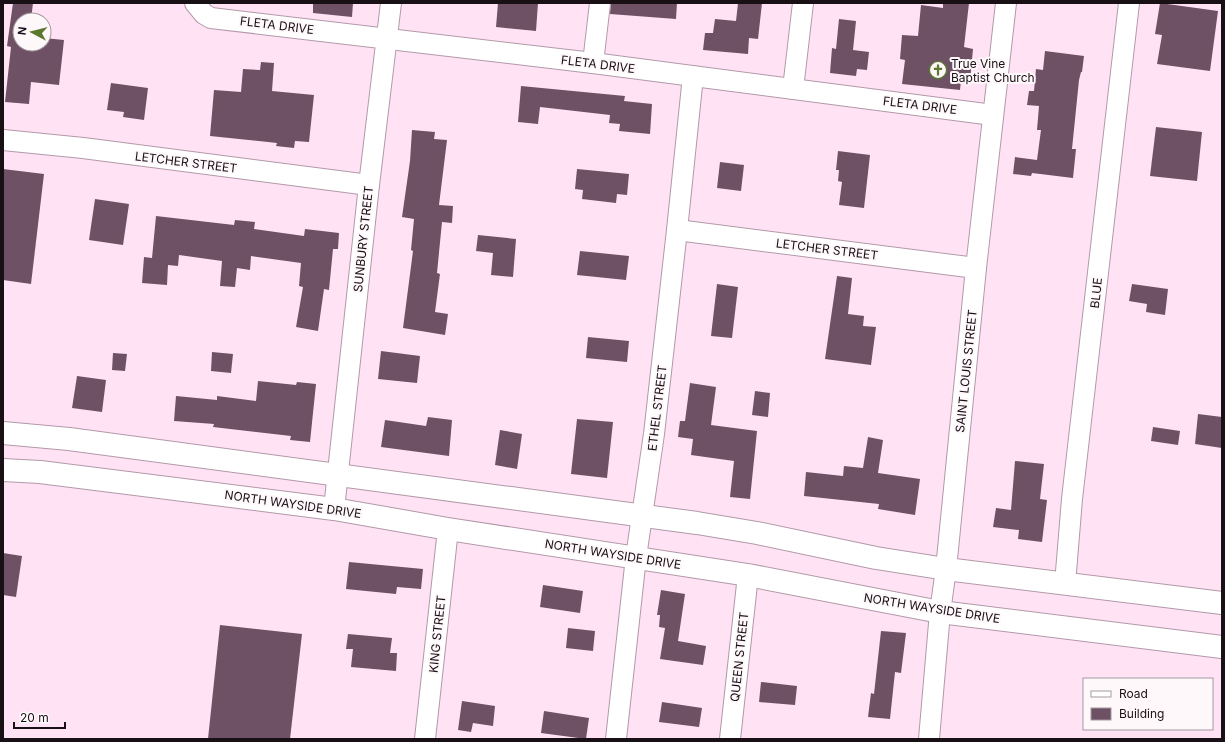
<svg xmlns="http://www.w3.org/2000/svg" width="1225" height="742" font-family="Inter,sans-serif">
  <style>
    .building { fill: #6f5166 }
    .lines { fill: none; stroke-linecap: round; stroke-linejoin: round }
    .minor-casing { stroke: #b299a9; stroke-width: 22 }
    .major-casing { stroke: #b299a9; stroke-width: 24 }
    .minor { stroke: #fff; stroke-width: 20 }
    .major { stroke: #fff; stroke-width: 22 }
    .labels { text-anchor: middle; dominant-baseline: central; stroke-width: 4; stroke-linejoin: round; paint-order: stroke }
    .street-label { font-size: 12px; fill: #191016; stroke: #fef8fb }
    .poi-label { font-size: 12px; fill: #191016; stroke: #fef8fb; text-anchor: start }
  </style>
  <rect width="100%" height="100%" fill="#ffe3f5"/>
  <g class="building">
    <polygon points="13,3 33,3 31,20 20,20 20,44 44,44 44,38 64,40 59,85 31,82 29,104 5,102 11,47 7,46"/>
    <polygon points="313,3 353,3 352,17 313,13"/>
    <polygon points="498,3 538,3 536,31 496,27"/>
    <polygon points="611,3 677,3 676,19 610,14"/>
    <polygon points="738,3 762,3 758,39 749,38 748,54 703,50 705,33 713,33 715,19 736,21"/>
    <polygon points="943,3 969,3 964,47 973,49 970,81 961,80 960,90 902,84 905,60 900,59 902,35 918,36 921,5 943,8"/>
    <polygon points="1160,3 1218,11 1210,71 1157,64 1162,35 1155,34"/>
    <polygon points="839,19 856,21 853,50 869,52 867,70 857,69 856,76 830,73 832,48 836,49"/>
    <polygon points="1045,51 1084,56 1082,72 1081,72 1079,80 1072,149 1076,149 1073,178 1032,173 1031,176 1013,174 1015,157 1037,160 1041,130 1037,130 1039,106 1027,105 1029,91 1034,91 1036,69 1043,70"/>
    <polygon points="261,62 274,63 272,91 314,95 309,142 295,141 294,148 276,146 277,143 210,136 214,90 241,92 243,69 260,70"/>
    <polygon points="111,83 148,88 144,120 123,117 124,112 107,110"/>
    <polygon points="521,86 625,96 624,101 652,104 650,134 619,131 620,124 609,123 610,115 540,107 538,124 518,122"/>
    <polygon points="1156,127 1202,132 1197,181 1150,176"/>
    <polygon points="412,130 435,132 434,139 447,140 439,205 453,206 452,223 442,222 437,273 440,274 435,312 448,314 445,335 403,328 413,251 411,250 414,219 402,217 410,161"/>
    <polygon points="838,151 870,155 864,208 839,205 842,182 838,181 839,170 836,170"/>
    <polygon points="720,162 744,165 741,191 717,188"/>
    <polygon points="3,169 44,174 31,284 3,280"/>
    <polygon points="577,169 629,174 627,195 617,194 616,203 582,199 583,190 575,189"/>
    <polygon points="95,199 129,204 123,245 89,240"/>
    <polygon points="156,216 234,225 235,220 255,222 254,229 304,236 305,229 339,233 338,249 333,249 329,290 324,289 318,331 296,327 303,287 299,286 301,263 251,256 250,270 237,268 235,287 220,286 222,261 179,255 178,266 168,265 167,285 142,283 144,257 152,258"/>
    <polygon points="478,235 516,239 513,277 491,275 493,253 476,251"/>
    <polygon points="580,251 629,256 626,280 577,275"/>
    <polygon points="837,276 852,278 848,314 864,316 863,326 876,327 871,365 825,359"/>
    <polygon points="717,284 738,287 732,338 711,336"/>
    <polygon points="1132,284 1168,289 1165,315 1146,312 1147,304 1129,301"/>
    <polygon points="588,337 629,341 627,362 586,358"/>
    <polygon points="381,351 420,356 417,383 378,379"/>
    <polygon points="212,352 233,354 231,373 211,371"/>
    <polygon points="113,353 127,354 125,371 112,370"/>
    <polygon points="77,376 106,380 102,412 72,408"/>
    <polygon points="258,381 296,385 297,382 316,384 310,442 290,440 291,436 213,427 214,424 174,421 176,396 217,400 217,396 256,401"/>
    <polygon points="690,383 716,387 711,425 757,431 750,499 730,497 734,461 691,455 693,439 678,437 680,421 685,421"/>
    <polygon points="755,391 770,393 768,417 752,415"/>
    <polygon points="1198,414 1222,417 1222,448 1195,444"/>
    <polygon points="428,417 452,420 449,456 381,447 385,420 426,426"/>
    <polygon points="577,419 613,422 607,478 571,474"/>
    <polygon points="1153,427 1180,431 1178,445 1151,441"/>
    <polygon points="500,430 522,434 517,469 495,465"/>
    <polygon points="868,437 883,440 878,473 920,479 915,515 878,509 879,504 804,496 806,472 843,476 844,466 863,468"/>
    <polygon points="1015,461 1044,464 1040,499 1047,500 1042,542 1018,539 1019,530 993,527 996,508 1011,510"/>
    <polygon points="3,553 22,556 16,597 3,595"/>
    <polygon points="349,562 423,569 421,589 397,587 396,594 346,589"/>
    <polygon points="543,585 583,591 580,613 540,607"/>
    <polygon points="661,590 685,594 678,641 706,646 703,665 660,659 665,628 659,627 660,615 657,615"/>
    <polygon points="220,625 302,634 290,739 208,739"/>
    <polygon points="568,628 595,631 593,651 566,648"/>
    <polygon points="881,631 906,633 901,673 895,672 890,719 868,717 871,693 874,694"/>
    <polygon points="348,634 392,638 390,653 397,653 396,671 351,667 353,649 346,649"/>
    <polygon points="761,682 797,686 795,705 759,702"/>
    <polygon points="462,701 495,706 493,726 473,723 471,732 458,730"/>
    <polygon points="662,702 702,708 699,727 659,722"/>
    <polygon points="544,711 589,718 586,739 541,733"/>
  </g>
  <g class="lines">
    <defs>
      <g id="minor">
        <polyline points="195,3 204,14 211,18 593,63 993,115"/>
        <polyline points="593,63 600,3"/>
        <polyline points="793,89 803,3"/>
        <polyline points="3,140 83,148 369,185"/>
        <polyline points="677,230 976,268"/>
        <polyline points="334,509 369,185 391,3"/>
        <polyline points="1065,584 1072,499 1129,3"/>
        <polyline points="425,739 448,529"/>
        <polyline points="616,739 636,557 654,434 677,230 693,76"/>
        <polyline points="730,739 748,575"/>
        <polyline points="929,739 940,612 946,569 976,268 1006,3"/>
      </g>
      <g id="major">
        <polyline points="3,433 69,439 697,523 757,533 876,558 946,569 1222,603"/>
        <polyline points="3,470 40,472 334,509 448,529 748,575 940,612 1222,647"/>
      </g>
    </defs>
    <use href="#minor" class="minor-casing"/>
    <use href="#major" class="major-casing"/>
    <use href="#minor" class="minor"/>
    <use href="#major" class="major"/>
  </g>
  <defs>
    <symbol id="church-ring" viewBox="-11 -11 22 22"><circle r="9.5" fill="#fef8fb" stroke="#5a792f" stroke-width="1.5"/><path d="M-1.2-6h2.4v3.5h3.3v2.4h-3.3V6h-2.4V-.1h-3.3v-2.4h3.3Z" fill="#5a792f"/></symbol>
  </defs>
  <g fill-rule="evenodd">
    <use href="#church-ring" x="928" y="60" width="20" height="20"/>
  </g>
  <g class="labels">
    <g class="street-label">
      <text transform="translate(277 25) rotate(7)">FLETA DRIVE</text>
      <text transform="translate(598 64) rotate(7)">FLETA DRIVE</text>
      <text transform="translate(920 105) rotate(7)">FLETA DRIVE</text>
      <text transform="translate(186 162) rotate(7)">LETCHER STREET</text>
      <text transform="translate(363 239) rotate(-84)">SUNBURY STREET</text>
      <text transform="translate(827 249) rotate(7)">LETCHER STREET</text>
      <text transform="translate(1096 293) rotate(-84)">BLUE</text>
      <text transform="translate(966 371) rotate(-84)">SAINT LOUIS STREET</text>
      <text transform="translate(657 408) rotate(-83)">ETHEL STREET</text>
      <text transform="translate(293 504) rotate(8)">NORTH WAYSIDE DRIVE</text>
      <text transform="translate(613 554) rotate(9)">NORTH WAYSIDE DRIVE</text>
      <text transform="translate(932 608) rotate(9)">NORTH WAYSIDE DRIVE</text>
      <text transform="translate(437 634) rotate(-84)">KING STREET</text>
      <text transform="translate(739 657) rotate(-84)">QUEEN STREET</text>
    </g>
    <g class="poi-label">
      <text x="951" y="63">True Vine<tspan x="951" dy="14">Baptist Church</tspan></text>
    </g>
  </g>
  <rect width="1225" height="742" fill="none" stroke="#191016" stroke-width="8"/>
  <rect x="1083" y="678" width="130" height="52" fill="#fef8fb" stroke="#a29b9f"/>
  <rect x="1091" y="691" width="20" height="6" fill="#ffffff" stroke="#a29b9f"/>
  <text x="1119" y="698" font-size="12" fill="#191016">Road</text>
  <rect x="1091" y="708" width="20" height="12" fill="#6f5166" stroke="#a29b9f"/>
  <text x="1119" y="718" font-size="12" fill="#191016">Building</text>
  <g transform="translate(32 32) rotate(277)"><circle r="19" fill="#fef8fb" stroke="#a29b9f"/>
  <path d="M0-3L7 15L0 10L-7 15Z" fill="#5a792f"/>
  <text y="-6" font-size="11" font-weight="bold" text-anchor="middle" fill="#191016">N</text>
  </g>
  <path d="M14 722v6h51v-6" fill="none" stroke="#191016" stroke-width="2"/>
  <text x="20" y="722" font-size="12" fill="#191016" stroke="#fef8fb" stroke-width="3" paint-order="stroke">20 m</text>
</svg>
